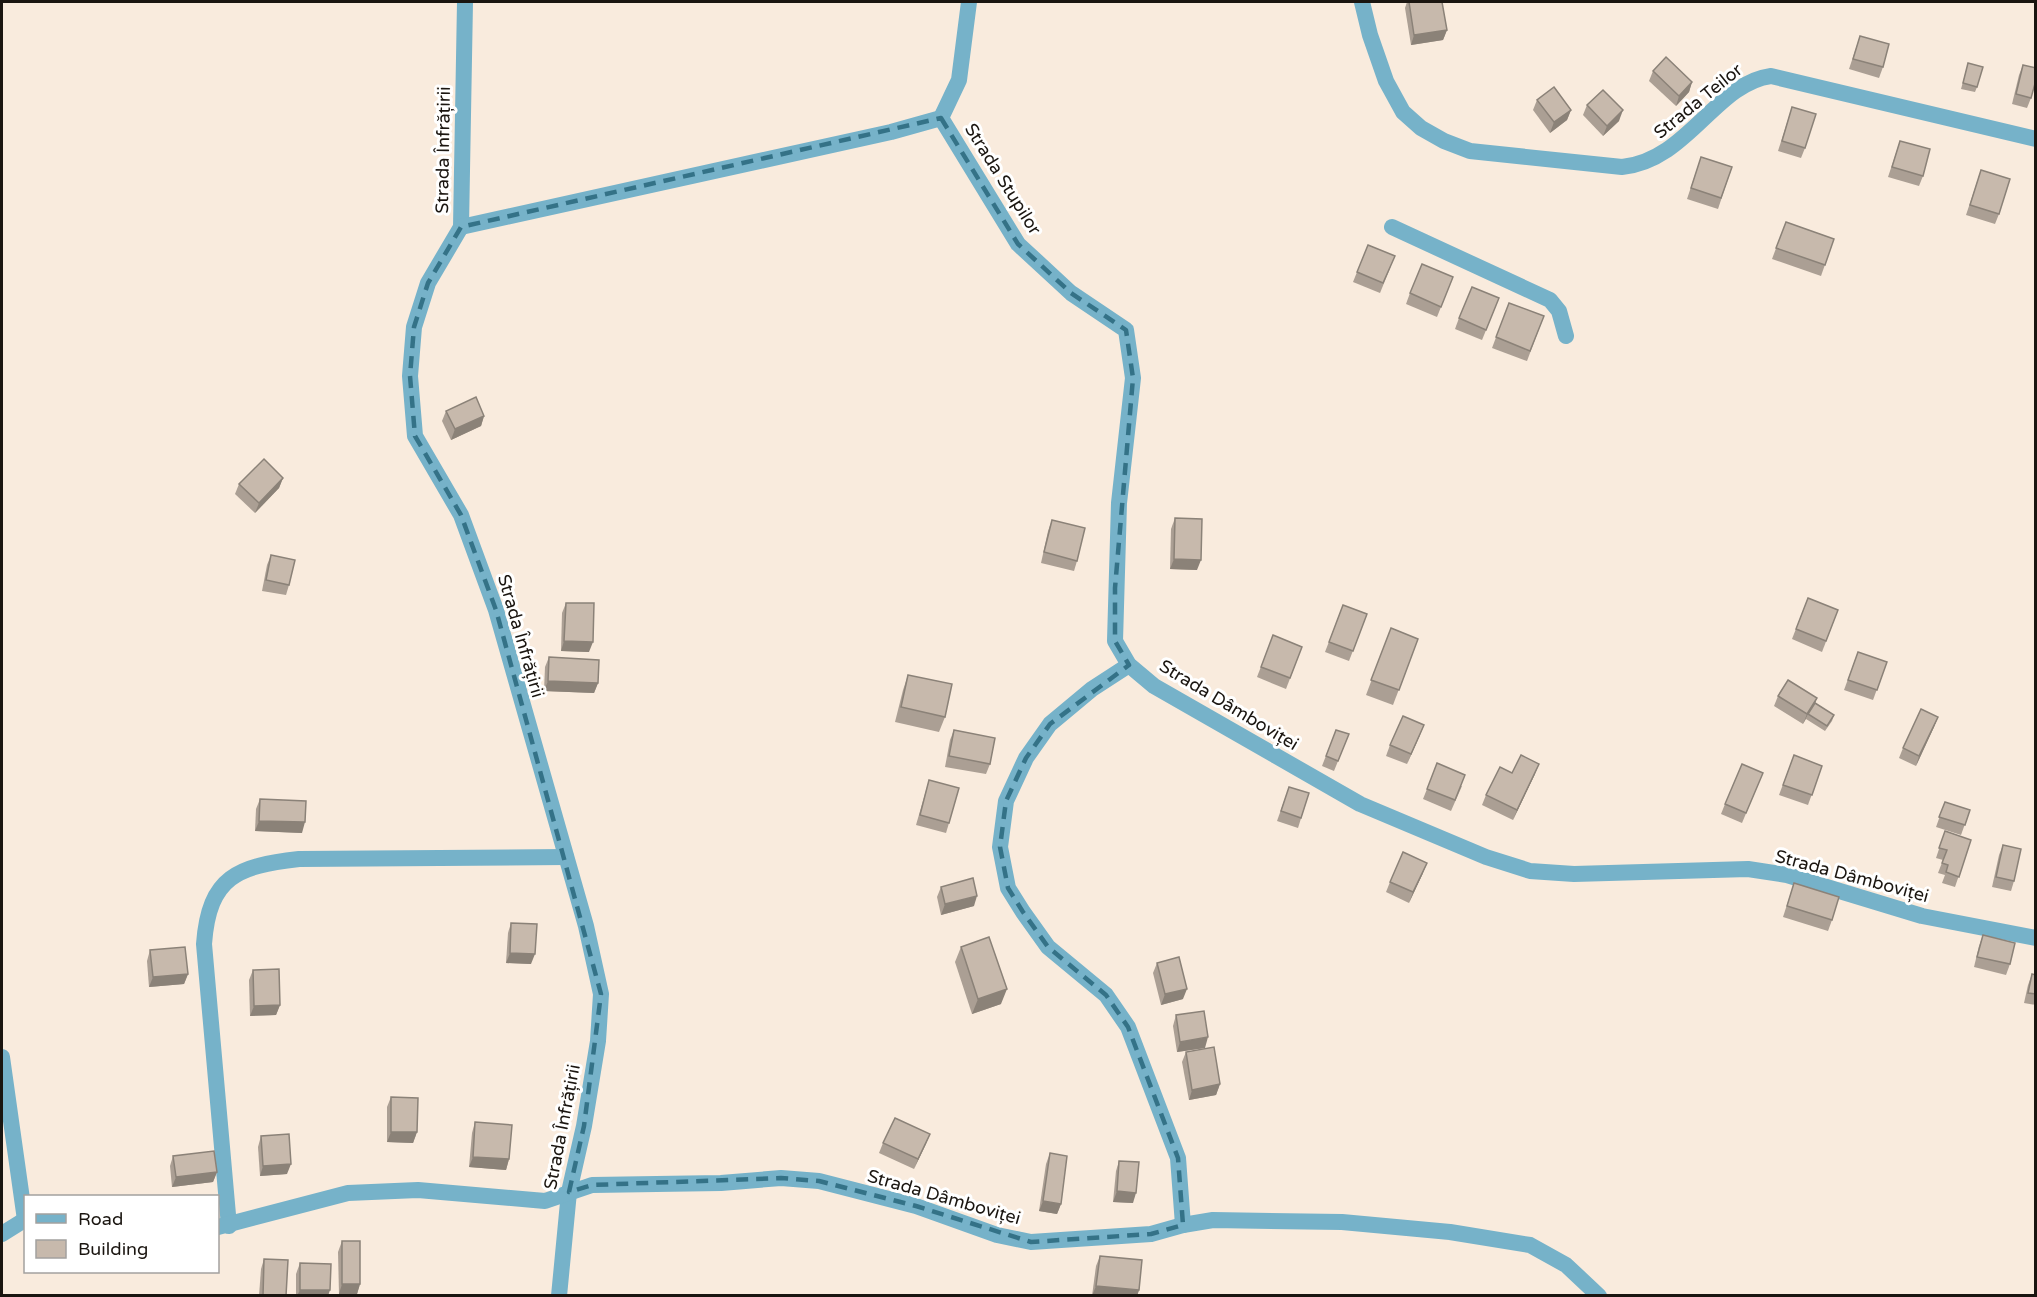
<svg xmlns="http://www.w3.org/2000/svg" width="2037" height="1297" font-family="'Varela Round',sans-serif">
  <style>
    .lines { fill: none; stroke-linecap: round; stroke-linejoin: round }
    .minor { stroke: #76b2c9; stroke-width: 16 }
    .wall { fill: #ab9f94 }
    .shaded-wall { fill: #8b8278 }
    .building { fill: #c7b9ac; stroke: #8b8278; stroke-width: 1.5 }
    .marked { fill: none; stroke: #347287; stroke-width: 4.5; stroke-dasharray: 12 8; stroke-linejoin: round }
    .labels { text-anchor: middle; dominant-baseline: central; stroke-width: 6; stroke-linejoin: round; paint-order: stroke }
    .street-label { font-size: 18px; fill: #1a1510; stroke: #fff }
  </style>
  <rect width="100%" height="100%" fill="#f9ebdd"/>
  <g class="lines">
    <g class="minor">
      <polyline points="465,2 461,227 428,283 414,327 410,376 415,436 461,515 496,610 586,926 601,994 598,1041 584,1126 569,1192 559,1296"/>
      <path d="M1362,2L1370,35L1386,81L1403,112L1421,128L1444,141L1470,151L1622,167C1687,161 1716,83 1771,76L2036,139"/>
      <polyline points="941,118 1018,244 1071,293 1126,330 1133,378 1119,503 1115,641 1129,665 1154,686 1360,804 1486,857 1530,871 1574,874 1748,869 1787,875 1922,916 2036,938"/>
      <polyline points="941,118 959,80 969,2"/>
      <polyline points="461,227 891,132 941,118"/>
      <polyline points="1392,227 1550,300 1559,311 1566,336"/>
      <polyline points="1129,665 1092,689 1050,724 1026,758 1006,801 1000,847 1008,888 1023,912 1048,947 1106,995 1128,1027 1178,1158 1183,1225"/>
      <polyline points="2,1057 25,1220"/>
      <path d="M229,1226L204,944C209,876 238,866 299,859L566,857"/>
      <polyline points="218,1227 348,1193 418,1190 545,1201 592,1185 721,1183 781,1178 819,1181 916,1206 997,1235 1031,1242 1151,1234 1183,1225 1213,1220 1342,1222 1450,1232 1530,1245 1566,1265 1599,1296"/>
      <polyline points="2,1234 26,1219"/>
    </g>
  </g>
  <g class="wall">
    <polygon points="1407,2 1442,2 1447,30 1443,40 1411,45 1405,8"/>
    <polygon points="1860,36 1883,67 1879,78 1849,69"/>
    <polygon points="1968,63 1977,87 1975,92 1961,89"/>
    <polygon points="2023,65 2031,98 2027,108 2012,104 2019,75"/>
    <polygon points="1653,71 1692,82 1689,92 1676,106 1649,81"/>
    <polygon points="1537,100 1571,110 1567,120 1550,133 1533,110"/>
    <polygon points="1587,105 1619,121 1603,136 1583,115"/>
    <polygon points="1792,107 1805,148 1801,158 1778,151"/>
    <polygon points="1900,141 1923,176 1919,186 1888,177"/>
    <polygon points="1701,157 1732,167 1718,209 1687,199"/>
    <polygon points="1981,170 1999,214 1995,224 1966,215"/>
    <polygon points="1786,222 1834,239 1821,276 1772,259"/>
    <polygon points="1391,266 1380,293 1353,282 1357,272"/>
    <polygon points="1453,277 1437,317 1406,304 1410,293"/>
    <polygon points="1509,303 1544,316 1527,361 1492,348"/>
    <polygon points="1495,308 1482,340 1455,329 1459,318"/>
    <polygon points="446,411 484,416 481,426 451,440 442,421"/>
    <polygon points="283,478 279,488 255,513 235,494 239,484"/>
    <polygon points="1175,518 1197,570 1170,569 1171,529"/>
    <polygon points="1052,520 1077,561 1074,571 1041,563 1048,531"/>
    <polygon points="271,555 289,585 286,595 262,591 267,565"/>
    <polygon points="1808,598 1838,610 1822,652 1792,639"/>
    <polygon points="566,603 589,652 561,651 562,613"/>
    <polygon points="1343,605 1367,614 1349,661 1325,652"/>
    <polygon points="1391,628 1418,639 1393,705 1366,695"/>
    <polygon points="1273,635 1302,647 1286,689 1257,677"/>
    <polygon points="1858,652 1887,662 1873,700 1844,690"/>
    <polygon points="549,657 598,683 594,693 544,691 545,667"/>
    <polygon points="908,675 945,717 939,732 895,722 903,690"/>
    <polygon points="1778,696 1817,698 1815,703 1834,715 1832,721 1825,731 1806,719 1803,724 1774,706"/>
    <polygon points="1938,717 1934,727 1916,766 1899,758 1903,748"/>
    <polygon points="954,730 990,764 986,774 945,767 950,740"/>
    <polygon points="1336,730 1349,734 1334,771 1322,766"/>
    <polygon points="1420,735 1407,764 1386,756 1390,745"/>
    <polygon points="1794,755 1822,766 1808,805 1779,795"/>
    <polygon points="1512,773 1535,774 1513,820 1482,805 1486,795"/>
    <polygon points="1763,773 1742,823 1721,814 1725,804"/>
    <polygon points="929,780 949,823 946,833 916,825"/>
    <polygon points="1462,786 1451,811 1423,799 1427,789"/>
    <polygon points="1289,787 1309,793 1298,828 1277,821"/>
    <polygon points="260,799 302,833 255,831 256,809"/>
    <polygon points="1945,802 1970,810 1961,835 1936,827"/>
    <polygon points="1945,831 1971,840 1955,887 1942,883 1945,875 1938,873 1943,860 1936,858"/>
    <polygon points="2003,845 2014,881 2011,891 1992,887 1999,855"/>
    <polygon points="1423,873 1409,903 1386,892 1390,882"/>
    <polygon points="1794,883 1832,920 1828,931 1783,917"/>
    <polygon points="941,887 974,906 941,915 937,897"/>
    <polygon points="511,923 531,964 506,963 508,933"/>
    <polygon points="1983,935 2010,964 2006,975 1974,967 1979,946"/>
    <polygon points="961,947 1001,1004 972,1014 955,962"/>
    <polygon points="150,950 188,974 184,984 149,987 147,961"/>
    <polygon points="1157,963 1183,999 1161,1005 1153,973"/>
    <polygon points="253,970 280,1005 276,1015 250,1016 249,980"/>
    <polygon points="2032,974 2036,975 2036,1005 2024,1003 2028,985"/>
    <polygon points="1176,1015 1205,1048 1177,1052 1173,1026"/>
    <polygon points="1186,1052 1220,1084 1216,1095 1189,1100 1182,1062"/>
    <polygon points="391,1097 417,1132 413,1143 387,1142 387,1107"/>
    <polygon points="475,1122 509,1159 506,1170 469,1167 472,1133"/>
    <polygon points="930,1134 914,1169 879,1153 883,1143"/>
    <polygon points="261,1136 287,1174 260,1176 258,1147"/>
    <polygon points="1050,1153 1061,1204 1057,1214 1039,1211 1046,1164"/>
    <polygon points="173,1156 217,1172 213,1182 172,1187 170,1166"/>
    <polygon points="1119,1161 1133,1203 1113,1202 1116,1171"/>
    <polygon points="342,1241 360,1284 357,1294 339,1294 338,1252"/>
    <polygon points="1100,1256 1139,1290 1137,1296 1092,1296 1096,1266"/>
    <polygon points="264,1259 286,1296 259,1296 261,1269"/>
    <polygon points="300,1263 328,1296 296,1296 296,1274"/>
  </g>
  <g class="shaded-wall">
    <polygon points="1447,30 1443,40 1411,45 1414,35"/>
    <polygon points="1692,82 1689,92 1676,106 1679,96"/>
    <polygon points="1571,110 1567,120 1550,133 1554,122"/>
    <polygon points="1623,110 1619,121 1603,136 1607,126"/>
    <polygon points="484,416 481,426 451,440 455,429"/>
    <polygon points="283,478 279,488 255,513 259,503"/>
    <polygon points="1174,559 1201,560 1197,570 1170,569"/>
    <polygon points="564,641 593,642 589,652 561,651"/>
    <polygon points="548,681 598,683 594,693 544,691"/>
    <polygon points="1817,698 1813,709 1808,714 1803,724 1807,714"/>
    <polygon points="1938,717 1934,727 1916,766 1919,756"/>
    <polygon points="1424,725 1420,735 1407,764 1411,754"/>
    <polygon points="1539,764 1535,774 1513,820 1517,810"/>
    <polygon points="259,821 305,822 302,833 255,831"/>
    <polygon points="1427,863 1423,873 1409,903 1413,892"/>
    <polygon points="977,896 974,906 941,915 945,904"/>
    <polygon points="510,953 535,954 531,964 506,963"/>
    <polygon points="188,974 184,984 149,987 153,977"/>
    <polygon points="1007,989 1001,1004 972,1014 978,999"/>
    <polygon points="1187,989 1183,999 1161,1005 1165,994"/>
    <polygon points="280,1005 276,1015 250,1016 254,1006"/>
    <polygon points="1208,1037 1205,1048 1177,1052 1180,1042"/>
    <polygon points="1220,1084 1216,1095 1189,1100 1192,1090"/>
    <polygon points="391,1132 417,1132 413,1143 387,1142"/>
    <polygon points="930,1134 926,1144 914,1169 918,1159"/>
    <polygon points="473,1157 509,1159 506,1170 469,1167"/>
    <polygon points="291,1164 287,1174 260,1176 263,1166"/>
    <polygon points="217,1172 213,1182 172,1187 176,1177"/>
    <polygon points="1117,1191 1136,1193 1133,1203 1113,1202"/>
    <polygon points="1043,1201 1061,1204 1057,1214 1039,1211"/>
    <polygon points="342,1284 360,1284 357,1294 339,1294"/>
    <polygon points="1096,1286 1139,1290 1137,1296 1092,1296"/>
    <polygon points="300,1290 330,1290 328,1296 297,1296"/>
  </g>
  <g class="building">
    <polygon points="1409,2 1442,2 1447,30 1414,35"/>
    <polygon points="1860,36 1889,44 1883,67 1853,59"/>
    <polygon points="1666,57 1692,82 1679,96 1653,71"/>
    <polygon points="1968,63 1983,67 1977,87 1963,83"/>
    <polygon points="2023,65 2036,68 2036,80 2031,98 2016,94"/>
    <polygon points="1554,87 1571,110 1554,122 1537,100"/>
    <polygon points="1603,90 1623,110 1607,126 1587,105"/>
    <polygon points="1792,107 1816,114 1805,148 1782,141"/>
    <polygon points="1900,141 1930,149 1923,176 1892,167"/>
    <polygon points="1701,157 1732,167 1721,198 1691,188"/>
    <polygon points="1981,170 2010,179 1999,214 1970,205"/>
    <polygon points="1786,222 1834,239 1825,265 1776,248"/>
    <polygon points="1368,245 1395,256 1383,283 1357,272"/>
    <polygon points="1422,264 1453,277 1441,307 1410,293"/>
    <polygon points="1472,287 1499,298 1486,330 1459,318"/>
    <polygon points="1509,303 1544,316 1530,351 1496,337"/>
    <polygon points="476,397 484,416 455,429 446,411"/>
    <polygon points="264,459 283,478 259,503 239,484"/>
    <polygon points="1175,518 1202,519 1201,560 1174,559"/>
    <polygon points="1052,520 1085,528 1077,561 1044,552"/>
    <polygon points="271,555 295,560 289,585 266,580"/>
    <polygon points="1808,598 1838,610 1826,641 1796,629"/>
    <polygon points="566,603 594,603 593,642 564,641"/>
    <polygon points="1343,605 1367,614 1353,651 1329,642"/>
    <polygon points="1391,628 1418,639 1399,690 1371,680"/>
    <polygon points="1273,635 1302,647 1290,678 1261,667"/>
    <polygon points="1858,652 1887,662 1877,690 1848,680"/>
    <polygon points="549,657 599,660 598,683 548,681"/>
    <polygon points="908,675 952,684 945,717 901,707"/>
    <polygon points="1788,680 1817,698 1807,714 1778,696"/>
    <polygon points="1815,703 1834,715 1827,726 1808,714"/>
    <polygon points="1921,709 1938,717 1919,756 1903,748"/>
    <polygon points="1403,716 1424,725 1411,754 1390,745"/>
    <polygon points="954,730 995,738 990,764 949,756"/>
    <polygon points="1336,730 1349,734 1338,761 1326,756"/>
    <polygon points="1521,755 1539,764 1517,810 1486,795 1500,767 1512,773"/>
    <polygon points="1794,755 1822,766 1812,795 1783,785"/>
    <polygon points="1437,763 1465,775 1455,800 1427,789"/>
    <polygon points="1742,764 1763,773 1746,813 1725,804"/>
    <polygon points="929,780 959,788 949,823 920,815"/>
    <polygon points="1289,787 1309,793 1301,818 1281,811"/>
    <polygon points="260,799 306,801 305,822 259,821"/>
    <polygon points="1945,802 1970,810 1965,825 1939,817"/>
    <polygon points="1945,831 1971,840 1959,877 1946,872 1948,865 1942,863 1947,850 1939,848"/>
    <polygon points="2003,845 2021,849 2014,881 1996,877"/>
    <polygon points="1403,852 1427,863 1413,892 1390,882"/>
    <polygon points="973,878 977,896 945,904 941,887"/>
    <polygon points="1794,883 1839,897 1832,920 1787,906"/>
    <polygon points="511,923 537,924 535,954 510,953"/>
    <polygon points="1983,935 2015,943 2010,964 1977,957"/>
    <polygon points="989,937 1007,989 978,999 961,947"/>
    <polygon points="185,947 188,974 153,977 150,950"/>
    <polygon points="1179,957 1187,989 1165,994 1157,963"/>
    <polygon points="279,969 280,1005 254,1006 253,970"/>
    <polygon points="2032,974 2036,975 2036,994 2028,993"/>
    <polygon points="1204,1011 1208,1037 1180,1042 1176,1015"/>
    <polygon points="1214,1047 1220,1084 1192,1090 1186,1052"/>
    <polygon points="391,1097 418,1098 417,1132 391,1132"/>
    <polygon points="895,1118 930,1134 918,1159 883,1143"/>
    <polygon points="475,1122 512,1125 509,1159 473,1157"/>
    <polygon points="289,1134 291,1164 263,1166 261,1136"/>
    <polygon points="214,1151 217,1172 176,1177 173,1156"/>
    <polygon points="1050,1153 1067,1156 1061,1204 1043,1201"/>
    <polygon points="1119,1161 1139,1162 1136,1193 1117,1191"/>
    <rect x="342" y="1241" width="18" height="43"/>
    <polygon points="1100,1256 1142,1260 1139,1290 1096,1286"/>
    <polygon points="264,1259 288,1260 286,1296 263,1296"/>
    <polygon points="300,1263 331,1264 330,1290 300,1290"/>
  </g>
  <path class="marked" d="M941,118L1018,244L1071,293L1126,330L1133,378L1115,588V641L1129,665L1050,724L1026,758L1006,801L1000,847L1008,888L1023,912L1048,947L1106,995L1128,1027L1178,1158L1183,1225L1151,1234L1031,1242L916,1206L819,1181L781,1178L592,1185L569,1192L584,1126L601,994L496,610L461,515L415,436L410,376L414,327L428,283L461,227Z"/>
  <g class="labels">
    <g class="street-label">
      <text transform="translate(1698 101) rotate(-39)">Strada Teilor</text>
      <text transform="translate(443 150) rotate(-89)">Strada Înfrățirii</text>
      <text transform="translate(1003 179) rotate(58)">Strada Stupilor</text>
      <text transform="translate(521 636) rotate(74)">Strada Înfrățirii</text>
      <text transform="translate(1229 705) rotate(31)">Strada Dâmboviței</text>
      <text transform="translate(1852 876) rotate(15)">Strada Dâmboviței</text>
      <text transform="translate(562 1127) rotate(-79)">Strada Înfrățirii</text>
      <text transform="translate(944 1197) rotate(16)">Strada Dâmboviței</text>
    </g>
  </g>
  <rect width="2037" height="1297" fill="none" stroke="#1a1510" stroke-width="6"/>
  <rect x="24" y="1195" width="195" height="78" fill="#ffffff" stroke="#a3a19f" stroke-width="1.5"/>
  <rect x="36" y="1214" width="30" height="9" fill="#76b2c9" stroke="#a3a19f" stroke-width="1.5"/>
  <text x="78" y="1225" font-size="18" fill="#1a1510">Road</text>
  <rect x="36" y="1240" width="30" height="18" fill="#c7b9ac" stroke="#a3a19f" stroke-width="1.5"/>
  <text x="78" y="1255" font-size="18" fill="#1a1510">Building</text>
</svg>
